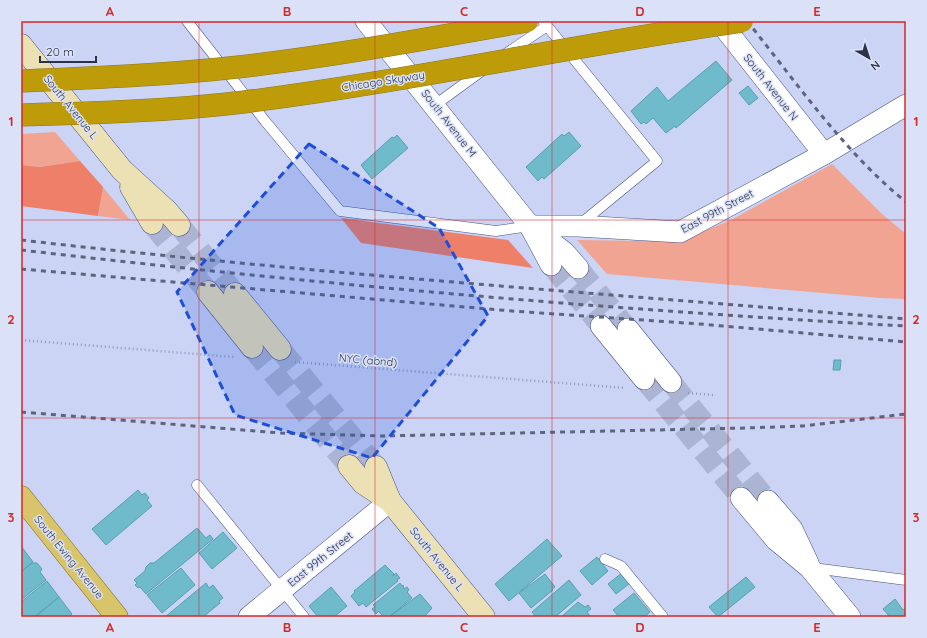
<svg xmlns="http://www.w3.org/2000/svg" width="927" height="638" font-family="Quicksand,sans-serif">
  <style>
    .green { fill: #f2a492 }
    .forest { fill: #ee7f68 }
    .building { fill: #70bbcb; stroke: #55a0af }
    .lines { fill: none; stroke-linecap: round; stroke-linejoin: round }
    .street-tunnel { stroke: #abb4d2; stroke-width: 21; stroke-dasharray: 21 10; stroke-linecap: butt }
    .secondary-tunnel { stroke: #abb4d2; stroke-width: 22; stroke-dasharray: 22 11; stroke-linecap: butt }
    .lane-casing { stroke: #475280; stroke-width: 11 }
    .street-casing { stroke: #475280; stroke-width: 22 }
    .secondary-casing { stroke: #475280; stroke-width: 23 }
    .primary-casing { stroke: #8b771f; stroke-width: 23 }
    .path { stroke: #929ab7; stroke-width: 2.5; stroke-dasharray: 1 3; stroke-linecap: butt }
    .lane { stroke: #fff; stroke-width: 10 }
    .street { stroke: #fff; stroke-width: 21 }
    .secondary { stroke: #ece1b5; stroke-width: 22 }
    .primary { stroke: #d8c46b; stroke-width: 22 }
    .rail { stroke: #5e647d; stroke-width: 3; stroke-dasharray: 5 5; stroke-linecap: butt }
    .highway-bridge-casing { stroke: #8b771f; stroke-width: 23; stroke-linecap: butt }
    .highway-bridge { stroke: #be9c09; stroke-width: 22 }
    .marked { fill: #1d4ed8; fill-opacity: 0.2; stroke: #1d4ed8; stroke-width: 3; stroke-dasharray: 8 5; stroke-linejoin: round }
    .grid { fill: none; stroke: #d62828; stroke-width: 1; stroke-opacity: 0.55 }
    .labels { text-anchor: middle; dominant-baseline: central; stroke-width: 3; stroke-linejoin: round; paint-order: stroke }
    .street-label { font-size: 11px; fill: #2d3248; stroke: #dbe2f8 }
    .neatline { fill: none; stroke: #d62828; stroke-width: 1.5 }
    .grid-label { font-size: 13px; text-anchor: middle; font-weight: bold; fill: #d62828 }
  </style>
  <rect width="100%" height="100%" fill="#cbd4f5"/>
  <g class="green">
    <polygon points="55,132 80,161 40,167 21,165 21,134"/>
    <polygon points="832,164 882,214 906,234 906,299 880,298 607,274 577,240 644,241 690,237 731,220"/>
    <polygon points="103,187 130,220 98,216"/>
  </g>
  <g class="forest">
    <polygon points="80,161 103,187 98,216 21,206 21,165 40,167"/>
    <polygon points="341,218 508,240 533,268 361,243"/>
  </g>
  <g class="building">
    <polygon points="716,61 732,80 676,128 675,126 666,133 653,118 646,124 644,122 641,124 631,111 657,87 668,101"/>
    <polygon points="748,86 758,98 749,105 739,93"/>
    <polygon points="569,132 581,146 544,179 542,177 538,181 526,167 562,134 564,136"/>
    <polygon points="397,135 408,148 372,179 361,165 392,137 394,138"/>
    <polygon points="834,360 841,360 840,370 833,370"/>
    <polygon points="138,490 142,495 145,493 149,498 147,500 152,506 106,545 92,529"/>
    <polygon points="197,528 206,538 210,535 213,539 146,594 140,587 138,588 135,585 137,583 134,580 145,571 146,567 150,563 154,563"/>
    <polygon points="223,532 237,548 212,569 199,553"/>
    <polygon points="547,539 562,556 509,601 495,584"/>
    <polygon points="21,546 33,562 21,572"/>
    <polygon points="597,557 608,571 592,585 580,571"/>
    <polygon points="32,563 37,563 42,569 40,572 46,580 21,600 21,572"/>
    <polygon points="385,565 394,574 393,576 396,573 400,578 397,580 398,581 366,607 363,603 359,606 351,596 355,592 354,591"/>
    <polygon points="181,568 195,585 162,613 147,595"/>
    <polygon points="622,573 630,583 616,594 608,584"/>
    <polygon points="545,574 555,587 552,589 553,590 531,608 519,593"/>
    <polygon points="746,577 755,587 718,617 709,607"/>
    <polygon points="569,580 581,595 555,617 536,617 532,612"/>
    <polygon points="47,581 59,597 34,617 21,617 21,602"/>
    <polygon points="206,583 209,588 213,585 223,598 219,601 220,603 203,617 165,617"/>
    <polygon points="400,583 402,586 403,585 404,589 407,587 409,590 407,592 412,598 389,617 383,617 379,611 376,614 372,609 375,607 373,605"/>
    <polygon points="331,587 347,606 334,617 318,617 309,606"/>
    <polygon points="634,593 650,612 644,617 619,617 613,610"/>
    <polygon points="420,594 432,608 424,617 389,617"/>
    <polygon points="59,597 72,614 69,617 35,617"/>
    <polygon points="895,599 903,610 906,608 906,613 901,617 890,617 883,609"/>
    <polygon points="578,602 585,607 588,605 591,609 587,612 591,617 561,617"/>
  </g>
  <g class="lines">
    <g class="street-tunnel">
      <polyline points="551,265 601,326"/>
      <polyline points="578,268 628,329"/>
      <polyline points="644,379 741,498"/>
      <polyline points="671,382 768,501"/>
    </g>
    <g class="secondary-tunnel">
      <polyline points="152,223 208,292"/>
      <polyline points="179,225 235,294"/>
      <polyline points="252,347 349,466"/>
      <polyline points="280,349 376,467"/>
    </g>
    <defs>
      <g id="lane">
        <polyline points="187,21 265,121 340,211 496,231 530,226"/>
        <polyline points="543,21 657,161 579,225"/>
        <polyline points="504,55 547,26"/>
        <polyline points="435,105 483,70"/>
        <polyline points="197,485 304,617"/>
        <polyline points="605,559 621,566 663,617"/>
        <polyline points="813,568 906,580"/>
      </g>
      <g id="street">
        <polyline points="366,21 530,226 551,265"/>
        <polyline points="719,21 824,154"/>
        <polyline points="530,226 578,226 680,232 824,154 906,105"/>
        <polyline points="535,230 564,252 578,268"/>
        <polyline points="601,326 644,379"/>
        <polyline points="628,329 671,382"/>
        <polyline points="741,498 776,540 810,568 850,617"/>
        <polyline points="768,501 792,529 808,563"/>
        <polyline points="249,617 390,501"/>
      </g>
      <g id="secondary">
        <polyline points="21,45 122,170 167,211 179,225"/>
        <polyline points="131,187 152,223"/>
        <polyline points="208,292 252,347"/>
        <polyline points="235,294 280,349"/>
        <polyline points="349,466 363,483 390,501"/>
        <polyline points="376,467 390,501 484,617"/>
      </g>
      <polyline id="primary" points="21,497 117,617"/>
    </defs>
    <use href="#lane" class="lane-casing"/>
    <use href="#street" class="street-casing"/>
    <use href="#secondary" class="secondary-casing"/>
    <use href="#primary" class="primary-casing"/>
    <g class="path">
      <polyline points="21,340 234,357"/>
      <polyline points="295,362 625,388"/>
      <polyline points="688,393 713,395"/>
    </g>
    <use href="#lane" class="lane"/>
    <use href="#street" class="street"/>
    <use href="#secondary" class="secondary"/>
    <use href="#primary" class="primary"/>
    <g class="rail">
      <path d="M747,21C797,83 844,152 906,202"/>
      <path d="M21,240C315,274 611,294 906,319"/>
      <path d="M21,250C315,284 610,310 906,326"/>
      <polyline points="21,269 512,311 700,324 906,342"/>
      <polyline points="21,412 280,433 383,436 746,428 803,426 906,414"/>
    </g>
    <defs>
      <g id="highway-bridge">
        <path d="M21,81C93,78 166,75 238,67C335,56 431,38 527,21"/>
        <path d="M21,115C95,113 170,111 244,102C411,81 575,45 742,21"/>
      </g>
    </defs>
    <use href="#highway-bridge" class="highway-bridge-casing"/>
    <use href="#highway-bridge" class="highway-bridge"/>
  </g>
  <path class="marked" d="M309,144L439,228L488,316L372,458L235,415L177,292Z"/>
  <path class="grid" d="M199,21V617M375,21V617M552,21V617M728,21V617M21,220H906M21,418H906"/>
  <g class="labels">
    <g class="street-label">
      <text transform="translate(383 81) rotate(-9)">Chicago Skyway</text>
      <text transform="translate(771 87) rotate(52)">South Avenue N</text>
      <text transform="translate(71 107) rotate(51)">South Avenue L</text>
      <text transform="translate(449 123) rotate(52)">South Avenue M</text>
      <text transform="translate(717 211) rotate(-28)">East 99th Street</text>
      <text transform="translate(368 360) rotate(5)">NYC (abnd)</text>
      <text transform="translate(69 557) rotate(51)">South Ewing Avenue</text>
      <text transform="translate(320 559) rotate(-39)">East 99th Street</text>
      <text transform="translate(437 559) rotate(51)">South Avenue L</text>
    </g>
  </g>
  <rect width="927" height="638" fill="none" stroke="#dbe2f8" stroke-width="44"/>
  <g transform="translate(869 58) rotate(141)" stroke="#dbe2f8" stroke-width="3" paint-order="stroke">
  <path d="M0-3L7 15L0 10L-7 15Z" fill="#2d3248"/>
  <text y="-6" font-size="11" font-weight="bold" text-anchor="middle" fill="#2d3248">N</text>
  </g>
  <path d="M40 56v6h56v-6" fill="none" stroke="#2d3248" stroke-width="2"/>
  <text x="46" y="56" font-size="12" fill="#2d3248" stroke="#dbe2f8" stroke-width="3" paint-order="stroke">20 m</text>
  <rect x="22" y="22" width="883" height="594" class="neatline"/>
  <g class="grid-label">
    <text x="110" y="16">A</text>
    <text x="287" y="16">B</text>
    <text x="464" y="16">C</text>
    <text x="640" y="16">D</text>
    <text x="817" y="16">E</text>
    <text x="11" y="126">1</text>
    <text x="916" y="126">1</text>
    <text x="11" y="324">2</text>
    <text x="916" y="324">2</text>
    <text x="11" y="522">3</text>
    <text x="916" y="522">3</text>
    <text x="110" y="632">A</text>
    <text x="287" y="632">B</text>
    <text x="464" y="632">C</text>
    <text x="640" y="632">D</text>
    <text x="817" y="632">E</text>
  </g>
</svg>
